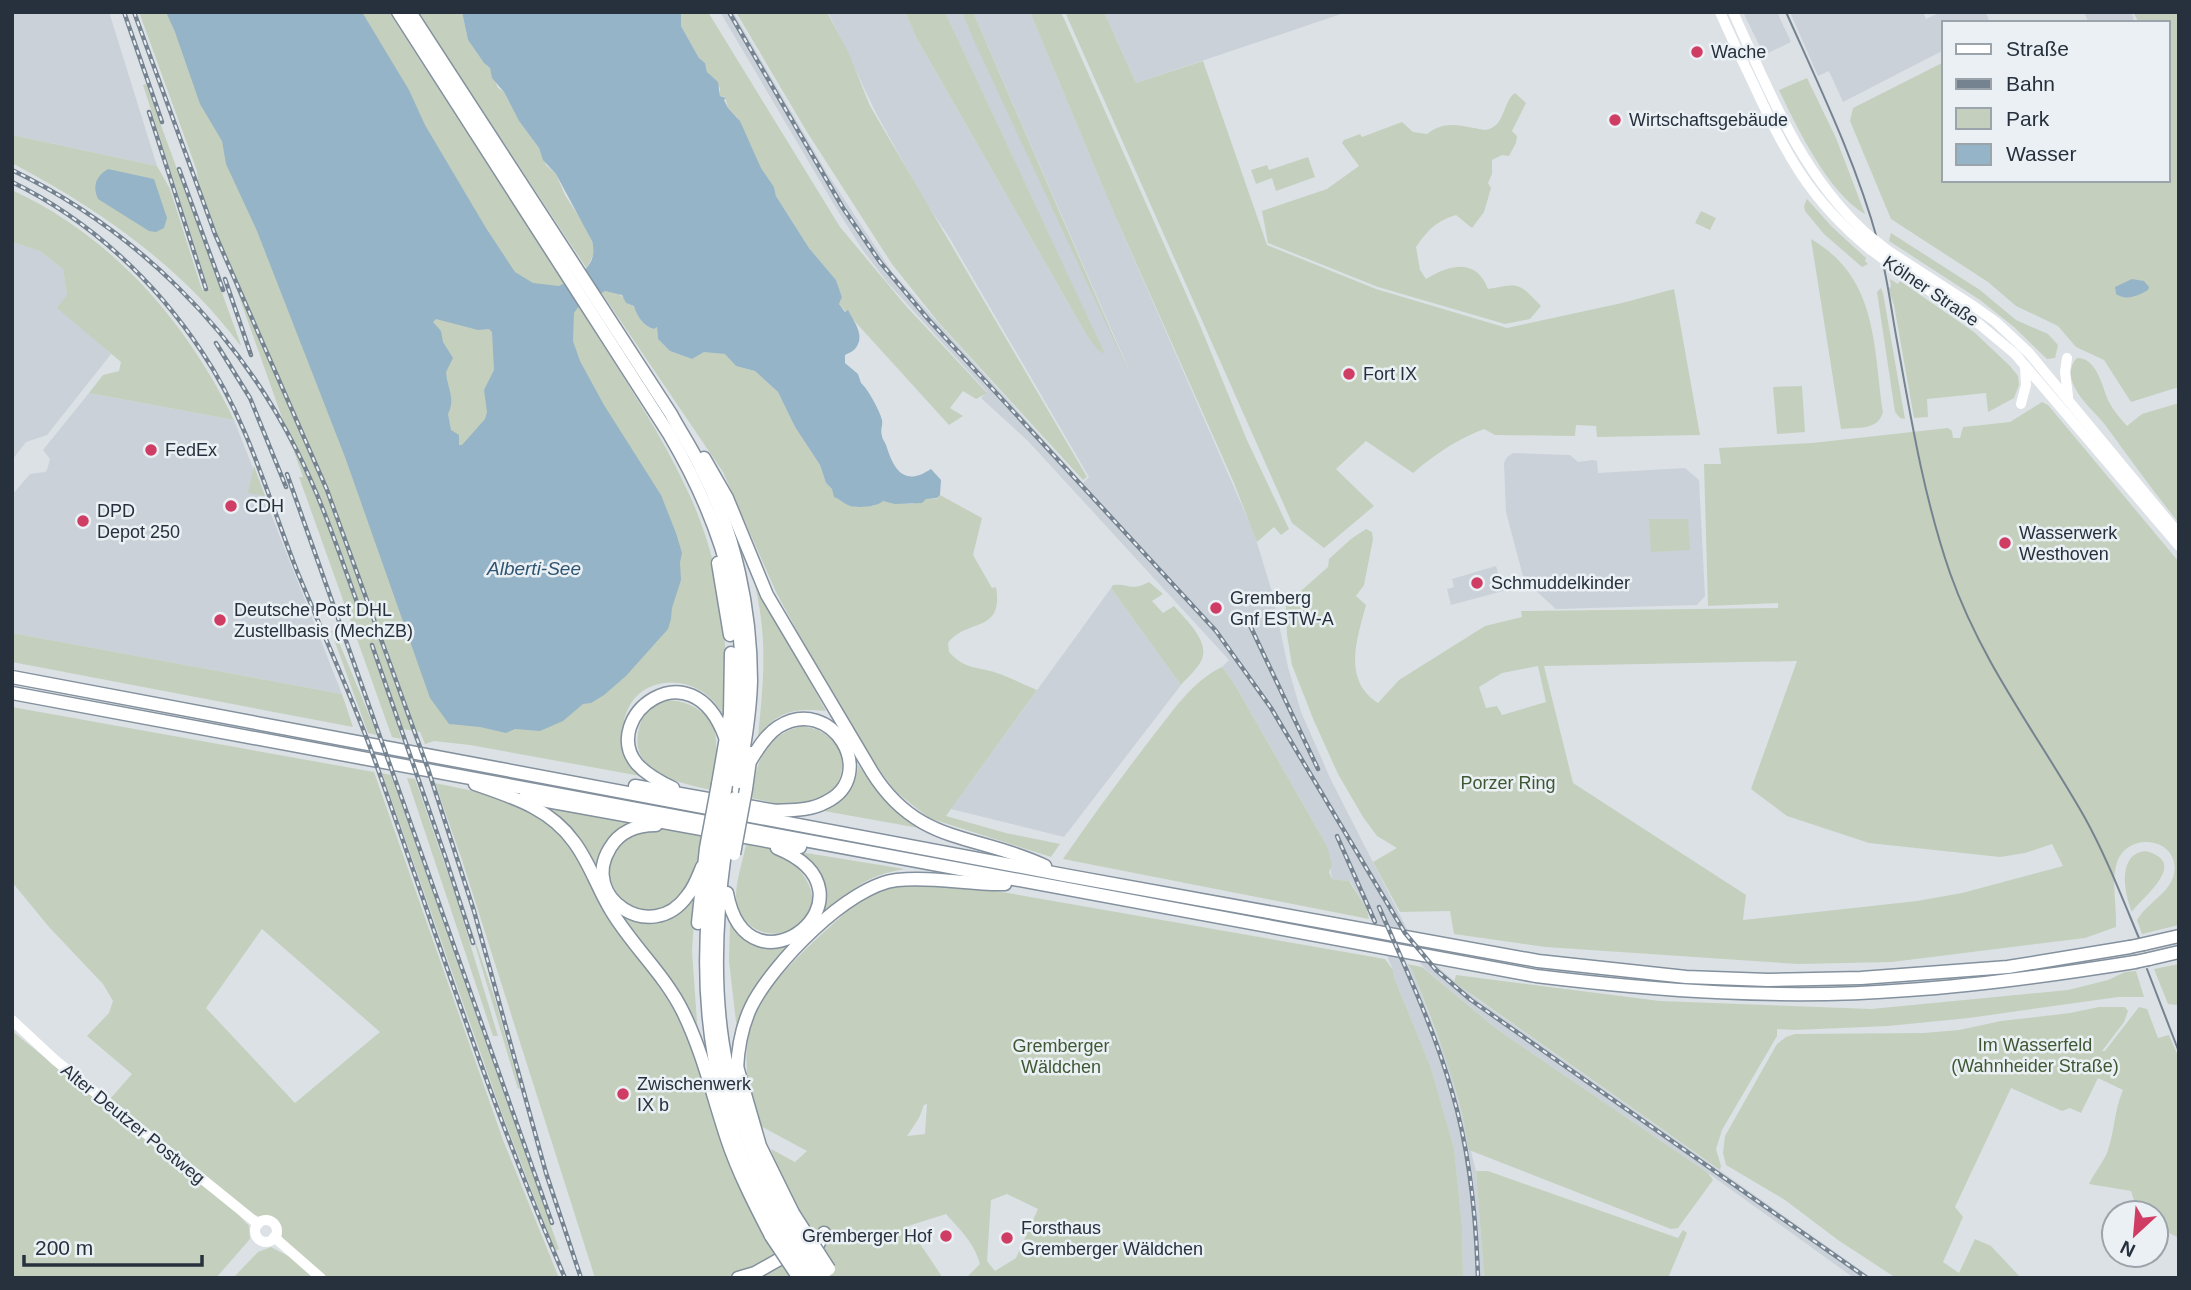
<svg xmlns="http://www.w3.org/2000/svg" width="2191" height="1290" font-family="Arial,sans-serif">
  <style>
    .built { fill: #cad1d8 }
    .green { fill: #c4d0bd; fill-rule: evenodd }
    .water { fill: #96b4c7; fill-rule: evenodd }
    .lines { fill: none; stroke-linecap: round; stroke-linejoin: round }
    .highway-casing { stroke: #83909d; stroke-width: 15 }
    .secondary { stroke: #fff; stroke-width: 10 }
    .highway { stroke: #fff; stroke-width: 12 }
    .tram { stroke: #758390; stroke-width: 2 }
    .rail-casing { stroke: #758390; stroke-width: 4.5 }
    .rail { stroke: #ebf0f4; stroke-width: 2; stroke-dasharray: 5; stroke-linecap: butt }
    .highway-bridge-casing { stroke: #83909d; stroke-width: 15; stroke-linecap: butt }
    .secondary-bridge { stroke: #fff; stroke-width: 10 }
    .highway-bridge { stroke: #fff; stroke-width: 12 }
    .poi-dot { fill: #cf3d65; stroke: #ebf0f4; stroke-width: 2.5 }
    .labels { text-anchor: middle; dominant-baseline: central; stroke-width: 5; stroke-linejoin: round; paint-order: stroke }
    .poi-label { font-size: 18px; fill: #26313d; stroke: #ebf0f4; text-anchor: start }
    .street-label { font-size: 18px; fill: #26313d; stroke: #ebf0f4 }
    .park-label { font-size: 18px; fill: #3e5833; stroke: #ebf0f4 }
    .water-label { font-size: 19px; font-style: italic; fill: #305571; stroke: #ebf0f4 }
  </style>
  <rect width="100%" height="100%" fill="#dce1e6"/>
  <g class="built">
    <polygon points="12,12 109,12 157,166 12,135"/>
    <polygon points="720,12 733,12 827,173 892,272 1083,483 1089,477 949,237 924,200 875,111 828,12 905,12 916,37 1086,334 1104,353 945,12 962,12 1132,377 973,12 1030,12 1113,211 1254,533 1272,592 1288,667 1301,712 1331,780 1409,933 1441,970 1474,997 1872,1278 1854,1278 1708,1173 1498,1030 1425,969 1391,926 1406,965 1412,970 1449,1066 1476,1171 1484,1278 1463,1278 1462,1226 1454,1148 1431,1068 1394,977 1393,970 1367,909 1350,881 1332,879 1327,846 1235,685 1222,667 1229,660 1028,441 981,398 987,392 887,282 862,249 836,208"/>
    <polygon points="1104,12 1347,12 1136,83"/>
    <polygon points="1743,12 1777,12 1791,42 1764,55"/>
    <polygon points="1790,12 1923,12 1926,19 1941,12 1986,12 1989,21 1989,23 1944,23 1944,50 1843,102 1829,71 1818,76"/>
    <polygon points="2084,12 2131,12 2134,19 2126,23 2089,23"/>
    <polygon points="12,242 40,251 63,269 67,295 89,333 111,354 47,435 26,442 12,460"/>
    <polygon points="89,393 234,420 342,694 12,633 12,495 30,474 45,472 47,470 50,459 43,450"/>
    <polygon points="1513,453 1570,455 1578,462 1593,460 1597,461 1598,473 1685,468 1699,480 1705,596 1697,605 1556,609 1524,580 1506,512 1504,463 1507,457"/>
    <polygon points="1496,566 1503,591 1451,605 1447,589 1454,587 1452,579"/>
    <polygon points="1111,588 1181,685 1064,837 951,809"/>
  </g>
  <g class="green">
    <path d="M139,12H389L551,263L555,265L588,315L587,320C623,377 662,434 690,496C721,564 731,642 723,715C699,667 625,672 623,731C623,735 622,743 623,747C627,757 640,768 646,777L470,745L434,741L425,744L420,732L398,728L401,739L392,737L299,477H303L205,200L199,190L197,171Z"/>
    <polygon points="417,12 462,12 468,40 484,63 490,68 498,88 504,92 519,121 539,148 546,165 556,174 565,195 587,229 595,250 587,269"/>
    <polygon points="681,12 708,12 840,227 906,306 987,393 976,399 963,391 950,408 963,416 949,425 839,304 842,297 836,280 809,248 776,196 774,187 761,169 738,118 728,108 725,97 720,96 720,88 707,72 705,64 699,58 681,26"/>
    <polygon points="736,12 827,12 849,54 870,106 1087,477 1083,480 939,323 892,264 807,132"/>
    <polygon points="905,12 945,12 1105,354 1098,350 1086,334 916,37"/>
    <polygon points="962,12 973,12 1131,377 976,45"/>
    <polygon points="1030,12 1061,12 1199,323 1246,438 1289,529 1281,535 1274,527 1257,542 1234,483 1113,211"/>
    <path d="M1065,12H1104L1136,83L1203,61L1267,245L1376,289L1507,328L1622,303L1674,289L1700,435L1597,437L1596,426L1576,425L1575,436L1495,435L1484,429C1456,440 1435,454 1413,473L1366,441L1336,469L1374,506L1324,548L1292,523Z"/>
    <polygon points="2133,12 2179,12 2179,387 2131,402 2104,360 2076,347 2058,326 2016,306 1988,282 1891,219 1850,121 1853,108 1944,62 1944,180 2168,180 2168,23 2139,23"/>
    <path d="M1807,78L1836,138L1865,214C1829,194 1796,126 1779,90Z"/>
    <path d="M146,84L241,345H240C181,266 99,209 12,163V135L157,166L170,189L202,290L212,288H208L143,85Z"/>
    <path d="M1515,93L1526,103L1512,131L1517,136L1516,143L1509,156L1502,155L1492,160V174L1488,183L1491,188L1484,212L1472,228L1456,215C1436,221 1428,230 1416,247L1420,270L1426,279C1449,265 1476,257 1488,289C1520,283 1518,282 1541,306L1530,319L1505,324L1378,287L1268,243L1262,211L1327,189L1359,166L1342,143L1344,140L1360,134L1362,137L1402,122L1413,132L1427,134C1442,122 1456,124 1474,128C1475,128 1484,130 1485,130C1506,127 1502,102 1515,93Z"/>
    <polygon points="1308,157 1315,177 1276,191 1272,178 1256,184 1251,170 1267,165 1269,170"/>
    <path d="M12,190C112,236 187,322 234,420L89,393L103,375L119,371L121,362L57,308L67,295L63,269L40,251L12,242Z"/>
    <polygon points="1807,199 1832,227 1866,258 1865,261 1868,264 1862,267 1824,234 1805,211 1804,206"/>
    <polygon points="1701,211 1716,218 1710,230 1695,223"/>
    <polygon points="1891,233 1980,290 2016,320 2048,334 2058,345 2055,358 2047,359 2014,327 1980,300 1889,241"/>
    <path d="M1811,239C1878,278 1873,345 1883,412C1878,431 1857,427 1841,429Z"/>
    <polygon points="1890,279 1898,284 1900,281 1974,332 2010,366 2018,376 2019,385 2014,398 1988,412 1986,393 1927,399 1928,417 1914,418 1894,305 1888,288 1891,287"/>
    <polygon points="1881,288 1883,293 1905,419 1900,418 1895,412 1877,292"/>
    <path d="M605,291L618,293L626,300V303L634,306C636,315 644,327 654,329L657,327L658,339L670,351L692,359L704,351L726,354L736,366L755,371L778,392L795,427L820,465L826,483L832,489L835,497L850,506H873L883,501L912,504L926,498L937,499L940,495L982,518L973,555L992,588L996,587C1004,634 967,618 948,643L949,652C966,671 979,666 1000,674C1013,679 1025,685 1037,690L946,816L1006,833L1060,844L1051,857L929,818L896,792L874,763L818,670L776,592L723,472L601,292Z"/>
    <path d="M2077,358C2098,358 2102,388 2109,402C2113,410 2121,419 2127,426L2142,414L2179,403V523C2153,491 2130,459 2106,426C2096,413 2082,402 2075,388C2069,377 2069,366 2077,358Z"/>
    <polygon points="1802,386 1805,432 1777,434 1773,387"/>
    <path d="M2042,402L2048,405L2179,562V925L2142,934L2137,920C2147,903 2170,893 2174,874C2181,838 2128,830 2117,862C2111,882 2117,908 2116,927L2085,938L1892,962L1798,964L1546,947L1454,934L1450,911L1400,912L1373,862L1397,848L1377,836L1363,817L1338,774L1314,721L1292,665L1287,635L1286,604L1328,567L1329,559L1351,539L1366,529L1372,532L1373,539L1364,585L1356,596L1366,605C1357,639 1342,680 1378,703L1399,680L1485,626L1522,617L1521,611L1778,608V603L1708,606L1704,464H1721L1719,448L1812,443L1948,428L1952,431L1953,438H1960L1963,427L2010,422ZM1797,661L1751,789L1787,816L1869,843L2000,857L2025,853L2052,844L2063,866L1962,893L1917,901L1743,920L1746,895L1573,783L1544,666ZM1538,666L1546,702L1502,715L1497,706L1486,708L1479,687L1502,673Z"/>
    <polygon points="254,466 265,496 248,493"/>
    <polygon points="1649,519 1688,519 1690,550 1651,552"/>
    <path d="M753,577L826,711C795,708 778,710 758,737C764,677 768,636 753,577Z"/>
    <path d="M1149,582L1163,594L1152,601L1163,613L1174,606C1186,620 1213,644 1200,663C1195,671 1187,678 1181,685L1111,588L1113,585C1130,583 1130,592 1149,582Z"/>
    <polygon points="334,630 372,722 377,735 368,733 331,631"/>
    <polygon points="12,633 342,694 353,727 12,662"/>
    <path d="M1222,667L1235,685L1327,846L1332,865L1329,872L1332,879L1349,881L1367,909L1369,919L1063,859C1092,817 1122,776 1153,736C1173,711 1192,681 1222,667Z"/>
    <path d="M664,700C687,699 715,713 716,740C717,756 713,774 711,790C675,782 623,771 641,722C645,711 652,704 664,700Z"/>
    <path d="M12,707L374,772L503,1140L559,1278H326L283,1240L280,1226L275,1220L254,1215L110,1099L132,1074L87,1036L109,1013L113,1001L103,984L49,927L12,882ZM262,929L380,1032L295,1103L206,1008Z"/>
    <path d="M802,726C831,730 850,750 839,780C836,787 829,797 822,801C801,812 772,802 751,798C757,761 763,736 802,726Z"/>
    <path d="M858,765L878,792L919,828L824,811C839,800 858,785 858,765Z"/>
    <polygon points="382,773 391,775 559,1249 555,1251 501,1111"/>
    <polygon points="407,778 415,779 455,894 498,1036 493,1036"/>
    <path d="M435,783L497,796L531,808L563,833L681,1015L710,1097L723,1147L740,1187L780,1176L771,1149L795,1162L807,1151L757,1124C730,1029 756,995 824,932C844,915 862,893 889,886C919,877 949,884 979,888L1385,959L1393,970L1394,977L1431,1068L1454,1148L1462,1226L1463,1278H966L980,1264C974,1242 960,1230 946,1214L908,1226L943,1278H595L462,860ZM927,1104L925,1134L907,1136L919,1118L924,1105ZM1007,1194L1038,1209L1016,1258L995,1271L987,1261L991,1200Z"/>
    <polygon points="538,805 639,823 619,834 601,881 642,920 696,893 692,951 698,1036 627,929 586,855"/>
    <path d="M657,828L704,835C700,854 696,876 685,892C651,941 579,884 619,845C622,842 627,836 631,834C638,830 649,830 657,828Z"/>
    <path d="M746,844C754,846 764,846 772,849C781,852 788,858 794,864C802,872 808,881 811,891C820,923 779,944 754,928C744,922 736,909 736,897C736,880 743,861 746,844Z"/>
    <path d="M2145,851C2191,862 2142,897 2132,912C2124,893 2117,854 2145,851Z"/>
    <path d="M800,852L905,869C865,875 848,892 820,919C834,892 822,869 800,852Z"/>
    <polygon points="462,901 495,999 520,1088 518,1089"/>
    <path d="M730,923C745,946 765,950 790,946C765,971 745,995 737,1030L729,961Z"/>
    <path d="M1407,964L1422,967L1498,1030L1708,1173L1713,1180L1678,1228L1671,1229L1469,1150C1459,1087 1436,1029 1412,970Z"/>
    <polygon points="2179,964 2179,1005 2168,1004 2154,969"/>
    <polygon points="2136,971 2144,997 2118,997 1969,1018 1888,1026 1794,1030 1777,1029 1777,1036 1722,1130 1716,1149 1721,1166 1720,1170 1454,982 1456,975 1660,1001 1871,1009 2068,990 2108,980 2125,972"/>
    <path d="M2099,1007H2125L2128,1011L2124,1022L2102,1051H2105L2139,1007L2147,1009L2158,1038L2169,1035L2179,1058V1238L2165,1231V1225L2156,1222V1213H2138L2131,1191L2089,1184C2094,1173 2105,1160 2108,1150C2115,1129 2114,1111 2123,1090L2098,1078L2081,1113L2070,1108L2062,1111L2011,1088L1955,1207L1963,1217L1943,1262L1959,1273L1975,1239L1991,1246L2021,1278H1896L1838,1240L1785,1200L1726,1165L1723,1153L1725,1136L1777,1044L1786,1037L1795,1034L1924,1033L1959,1030L2001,1021L2070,1013Z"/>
    <polygon points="12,1031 235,1211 249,1226 250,1239 216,1278 12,1278"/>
    <polygon points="1476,1171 1488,1171 1678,1238 1683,1230 1687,1233 1668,1278 1486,1278 1484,1276"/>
    <polygon points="271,1247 290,1257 313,1278 233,1278 258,1252"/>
  </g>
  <g class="water">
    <path d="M166,12H362L409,90L425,125L486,228L515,272L533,283L559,286C579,277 599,265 592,241L556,174L543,160L539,148L519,121L504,92L492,78L490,68L484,63L468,40L462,12H681V26L699,58L705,63L707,72L718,82L720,96L726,98L724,100L728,108L740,121L761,168L774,187L776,196L809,248L836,280L842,297L839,304L845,312L848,310C854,322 866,336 855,349C852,352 848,353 845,355V363L858,374L861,383C868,389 880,411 882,420C883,426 880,430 882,436C882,439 885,442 886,445C894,470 904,487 931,469L941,480L940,495L937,498L926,499L922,503L895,504L883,501C877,507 859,508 850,506C844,504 840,499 834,497L832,489L826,483L820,465L795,427L778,392L755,371L736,366L725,354L704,352L692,359L670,351L658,339L657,327L654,329C644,327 636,315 634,306L626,303L622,295L605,291L579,306L574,313L573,341L580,361L604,405L661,495L676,533L682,553L680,562L681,580L672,608L671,619L668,629L626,676L604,695L591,703L583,704L563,721L540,731L515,729L506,733L480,727L449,724L430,698L345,457L257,231L226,164L222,141L200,104L175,32ZM436,319L478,330L489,329L492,332L494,370L484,390L487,412L485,419L462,445H459V435L451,430L448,414C456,398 447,388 446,372L453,358L443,342L441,331L433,322Z"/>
    <path d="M108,169L154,179L167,218L164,228L156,232L149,231L98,199C92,186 96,176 108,169Z"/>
    <path d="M2132,279L2144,281L2149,287L2148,290C2138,296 2126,301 2116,294L2115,287Z"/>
  </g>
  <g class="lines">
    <defs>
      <g id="highway">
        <path d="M398,12L669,434C714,510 745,594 741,684C739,718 733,752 726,785"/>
        <path d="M410,12L671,414C681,433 693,450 702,470C735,534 751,609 751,681C750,717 743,753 737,787"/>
        <path d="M704,458L727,498L767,595L872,772C918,846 976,833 1045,866"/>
        <polyline points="718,563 730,635"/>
        <polyline points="12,677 1064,875 1538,961 1686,977 1768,980 1861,978 2008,967 2130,947"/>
        <path d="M12,693L1536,976C1659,991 1784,1000 1908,990C1984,985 2060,974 2135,962"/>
        <path d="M751,760C758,748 766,735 778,727C832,693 880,776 826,802C810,811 791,810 774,811"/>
        <path d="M475,784C512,797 550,808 574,842C590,863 598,890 612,912C634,948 665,975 683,1012C703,1053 713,1097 727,1139C738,1172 755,1205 771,1236"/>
        <polyline points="718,784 730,714 731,653"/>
        <polyline points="635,786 776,811"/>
        <path d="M673,788C660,782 647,775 637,764C599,718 691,644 725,737"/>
        <polyline points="746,789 751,753"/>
        <polyline points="525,797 800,847"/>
        <path d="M656,825C637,825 620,831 610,848C579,898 652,945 687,896C694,888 698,877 702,867"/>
        <path d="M715,850C698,962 703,1072 751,1176C759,1194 769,1211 779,1228"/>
        <path d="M725,852C706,990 717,1097 786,1220"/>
        <path d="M727,893C748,1006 889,894 777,848"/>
        <polyline points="698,923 706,848"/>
        <polyline points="2144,944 2179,936"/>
        <polyline points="2149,959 2179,952"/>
        <polyline points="736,1063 760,1146 793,1213"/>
        <path d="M737,1069C738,1048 742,1026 751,1007C772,964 849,885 897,880C933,876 969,885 1005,884"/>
        <polyline points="812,1256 824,1233"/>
        <polyline points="738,1278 755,1273 792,1252"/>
      </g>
    </defs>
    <use href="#highway" class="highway-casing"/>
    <g class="secondary">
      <path d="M1720,12C1730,35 1741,58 1752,81C1785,152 1808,199 1871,250"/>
      <path d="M1733,12C1769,91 1801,175 1867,234"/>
      <polyline points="1887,250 1975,307 1996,322 2029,353 2179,534"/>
      <polyline points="1890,264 1979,324 2015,354 2179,546"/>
      <polyline points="2067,358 2065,372 2068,396"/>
      <polyline points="2021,404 2026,385 2025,366"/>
      <polyline points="12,1020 55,1060 258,1224"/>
      <circle cx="266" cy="1231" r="11"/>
      <polyline points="274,1237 321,1278"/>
    </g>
    <use href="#highway" class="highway"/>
    <g class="tram">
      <path d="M1786,12C1820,88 1856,162 1878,242C1887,274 1891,309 1897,341C1911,419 1924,498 1950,573C1982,664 2038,735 2085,818C2107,858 2123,900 2141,943"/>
      <polyline points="2147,969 2179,1052"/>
    </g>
    <defs>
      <g id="rail">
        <polyline points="124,12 162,122"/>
        <polyline points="134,12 215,234 327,490 428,769 474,911 546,1173 581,1278"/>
        <polyline points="729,12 843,208 880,262 928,319 1216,631 1271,708 1405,933 1436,970 1471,1000 1867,1278"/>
        <polyline points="149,112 206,289"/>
        <polyline points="179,169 223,290"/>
        <path d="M12,170C134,229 235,328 296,449C322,500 340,555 359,608"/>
        <path d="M12,182C90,220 155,281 202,352C247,419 268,497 297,571C323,634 351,694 374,758C436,932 491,1108 565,1278"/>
        <polyline points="225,279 251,355"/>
        <polyline points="216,343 250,398 286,487"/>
        <polyline points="287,474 552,1223"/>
        <polyline points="1246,617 1318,769"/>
        <polyline points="372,645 446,859 473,943"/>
        <polyline points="1337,836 1375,922"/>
        <path d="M1379,907C1405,967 1434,1028 1452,1092C1470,1152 1476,1215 1478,1278"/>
      </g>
    </defs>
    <use href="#rail" class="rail-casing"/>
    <use href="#rail" class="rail"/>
    <defs>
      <g id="highway-bridge">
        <polyline points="706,848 718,784"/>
        <polyline points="715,850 726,785"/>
        <polyline points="725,852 735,798"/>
        <polyline points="734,854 746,789"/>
        <polyline points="2130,947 2144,944"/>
        <polyline points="2135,962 2149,959"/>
        <polyline points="793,1213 829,1269"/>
        <polyline points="786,1220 824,1277"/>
        <polyline points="779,1228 812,1278"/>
        <polyline points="771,1236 799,1278"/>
      </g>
    </defs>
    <use href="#highway-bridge" class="highway-bridge-casing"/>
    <g class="secondary-bridge">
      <polyline points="1867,234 1887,250"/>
      <polyline points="1871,250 1890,264"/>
    </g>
    <use href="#highway-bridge" class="highway-bridge"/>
  </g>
  <g class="poi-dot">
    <circle cx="1697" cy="52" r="7"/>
    <circle cx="1615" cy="120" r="7"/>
    <circle cx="1349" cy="374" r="7"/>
    <circle cx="151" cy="450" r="7"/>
    <circle cx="231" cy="506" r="7"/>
    <circle cx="83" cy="521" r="7"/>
    <circle cx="2005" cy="543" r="7"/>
    <circle cx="1477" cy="583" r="7"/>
    <circle cx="1216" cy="608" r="7"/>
    <circle cx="220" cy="620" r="7"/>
    <circle cx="623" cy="1094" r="7"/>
    <circle cx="946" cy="1236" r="7"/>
    <circle cx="1007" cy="1238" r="7"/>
  </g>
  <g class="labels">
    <g class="poi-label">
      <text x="1711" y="52">Wache</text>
      <text x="1629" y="120">Wirtschaftsgebäude</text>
      <text x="1363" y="374">Fort IX</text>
      <text x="165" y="450">FedEx</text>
      <text x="245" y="506">CDH</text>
      <text x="97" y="511">DPD<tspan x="97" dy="21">Depot 250</tspan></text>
      <text x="2019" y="533">Wasserwerk<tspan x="2019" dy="21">Westhoven</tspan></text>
      <text x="1491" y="583">Schmuddelkinder</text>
      <text x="1230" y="598">Gremberg<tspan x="1230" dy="21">Gnf ESTW-A</tspan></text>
      <text x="234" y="610">Deutsche Post DHL<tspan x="234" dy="21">Zustellbasis (MechZB)</tspan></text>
      <text x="637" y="1084">Zwischenwerk<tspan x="637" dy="21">IX b</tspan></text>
      <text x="1021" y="1228">Forsthaus<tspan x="1021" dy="21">Gremberger Wäldchen</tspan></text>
      <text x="932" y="1236" text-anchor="end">Gremberger Hof</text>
    </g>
    <g class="street-label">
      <text transform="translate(1931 291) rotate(34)">Kölner Straße</text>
      <text transform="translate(133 1124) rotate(39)">Alter Deutzer Postweg</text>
    </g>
    <g class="park-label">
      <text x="1508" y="783">Porzer Ring</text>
      <text x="2035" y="1045">Im Wasserfeld<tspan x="2035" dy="21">(Wahnheider Straße)</tspan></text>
      <text x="1061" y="1046">Gremberger<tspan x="1061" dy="21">Wäldchen</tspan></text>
    </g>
    <g class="water-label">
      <text x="534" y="568">Alberti-See</text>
    </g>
  </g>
  <rect width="2191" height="1290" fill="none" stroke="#26313d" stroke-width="28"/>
  <rect x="1942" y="21" width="228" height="161" fill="#ebf0f4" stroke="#9ca4ab" stroke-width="2"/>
  <rect x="1956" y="44" width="35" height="10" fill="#ffffff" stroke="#9ca4ab" stroke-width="2"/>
  <text x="2006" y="56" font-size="21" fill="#26313d">Straße</text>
  <rect x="1956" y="79" width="35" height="10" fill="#758390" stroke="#9ca4ab" stroke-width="2"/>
  <text x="2006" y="91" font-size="21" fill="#26313d">Bahn</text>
  <rect x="1956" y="108" width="35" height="21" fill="#c4d0bd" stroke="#9ca4ab" stroke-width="2"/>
  <text x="2006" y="126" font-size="21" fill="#26313d">Park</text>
  <rect x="1956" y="144" width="35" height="21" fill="#96b4c7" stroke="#9ca4ab" stroke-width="2"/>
  <text x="2006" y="161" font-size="21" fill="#26313d">Wasser</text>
  <g transform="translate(2135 1234) rotate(206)"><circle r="33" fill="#ebf0f4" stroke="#9ca4ab" stroke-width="2"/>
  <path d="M0-5L12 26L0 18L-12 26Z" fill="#cf3d65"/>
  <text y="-10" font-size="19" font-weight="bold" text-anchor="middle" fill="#26313d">N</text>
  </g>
  <path d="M24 1255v10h178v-10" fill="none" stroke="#26313d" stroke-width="3.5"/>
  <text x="35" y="1255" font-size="21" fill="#26313d" stroke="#ebf0f4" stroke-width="5" paint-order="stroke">200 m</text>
</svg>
